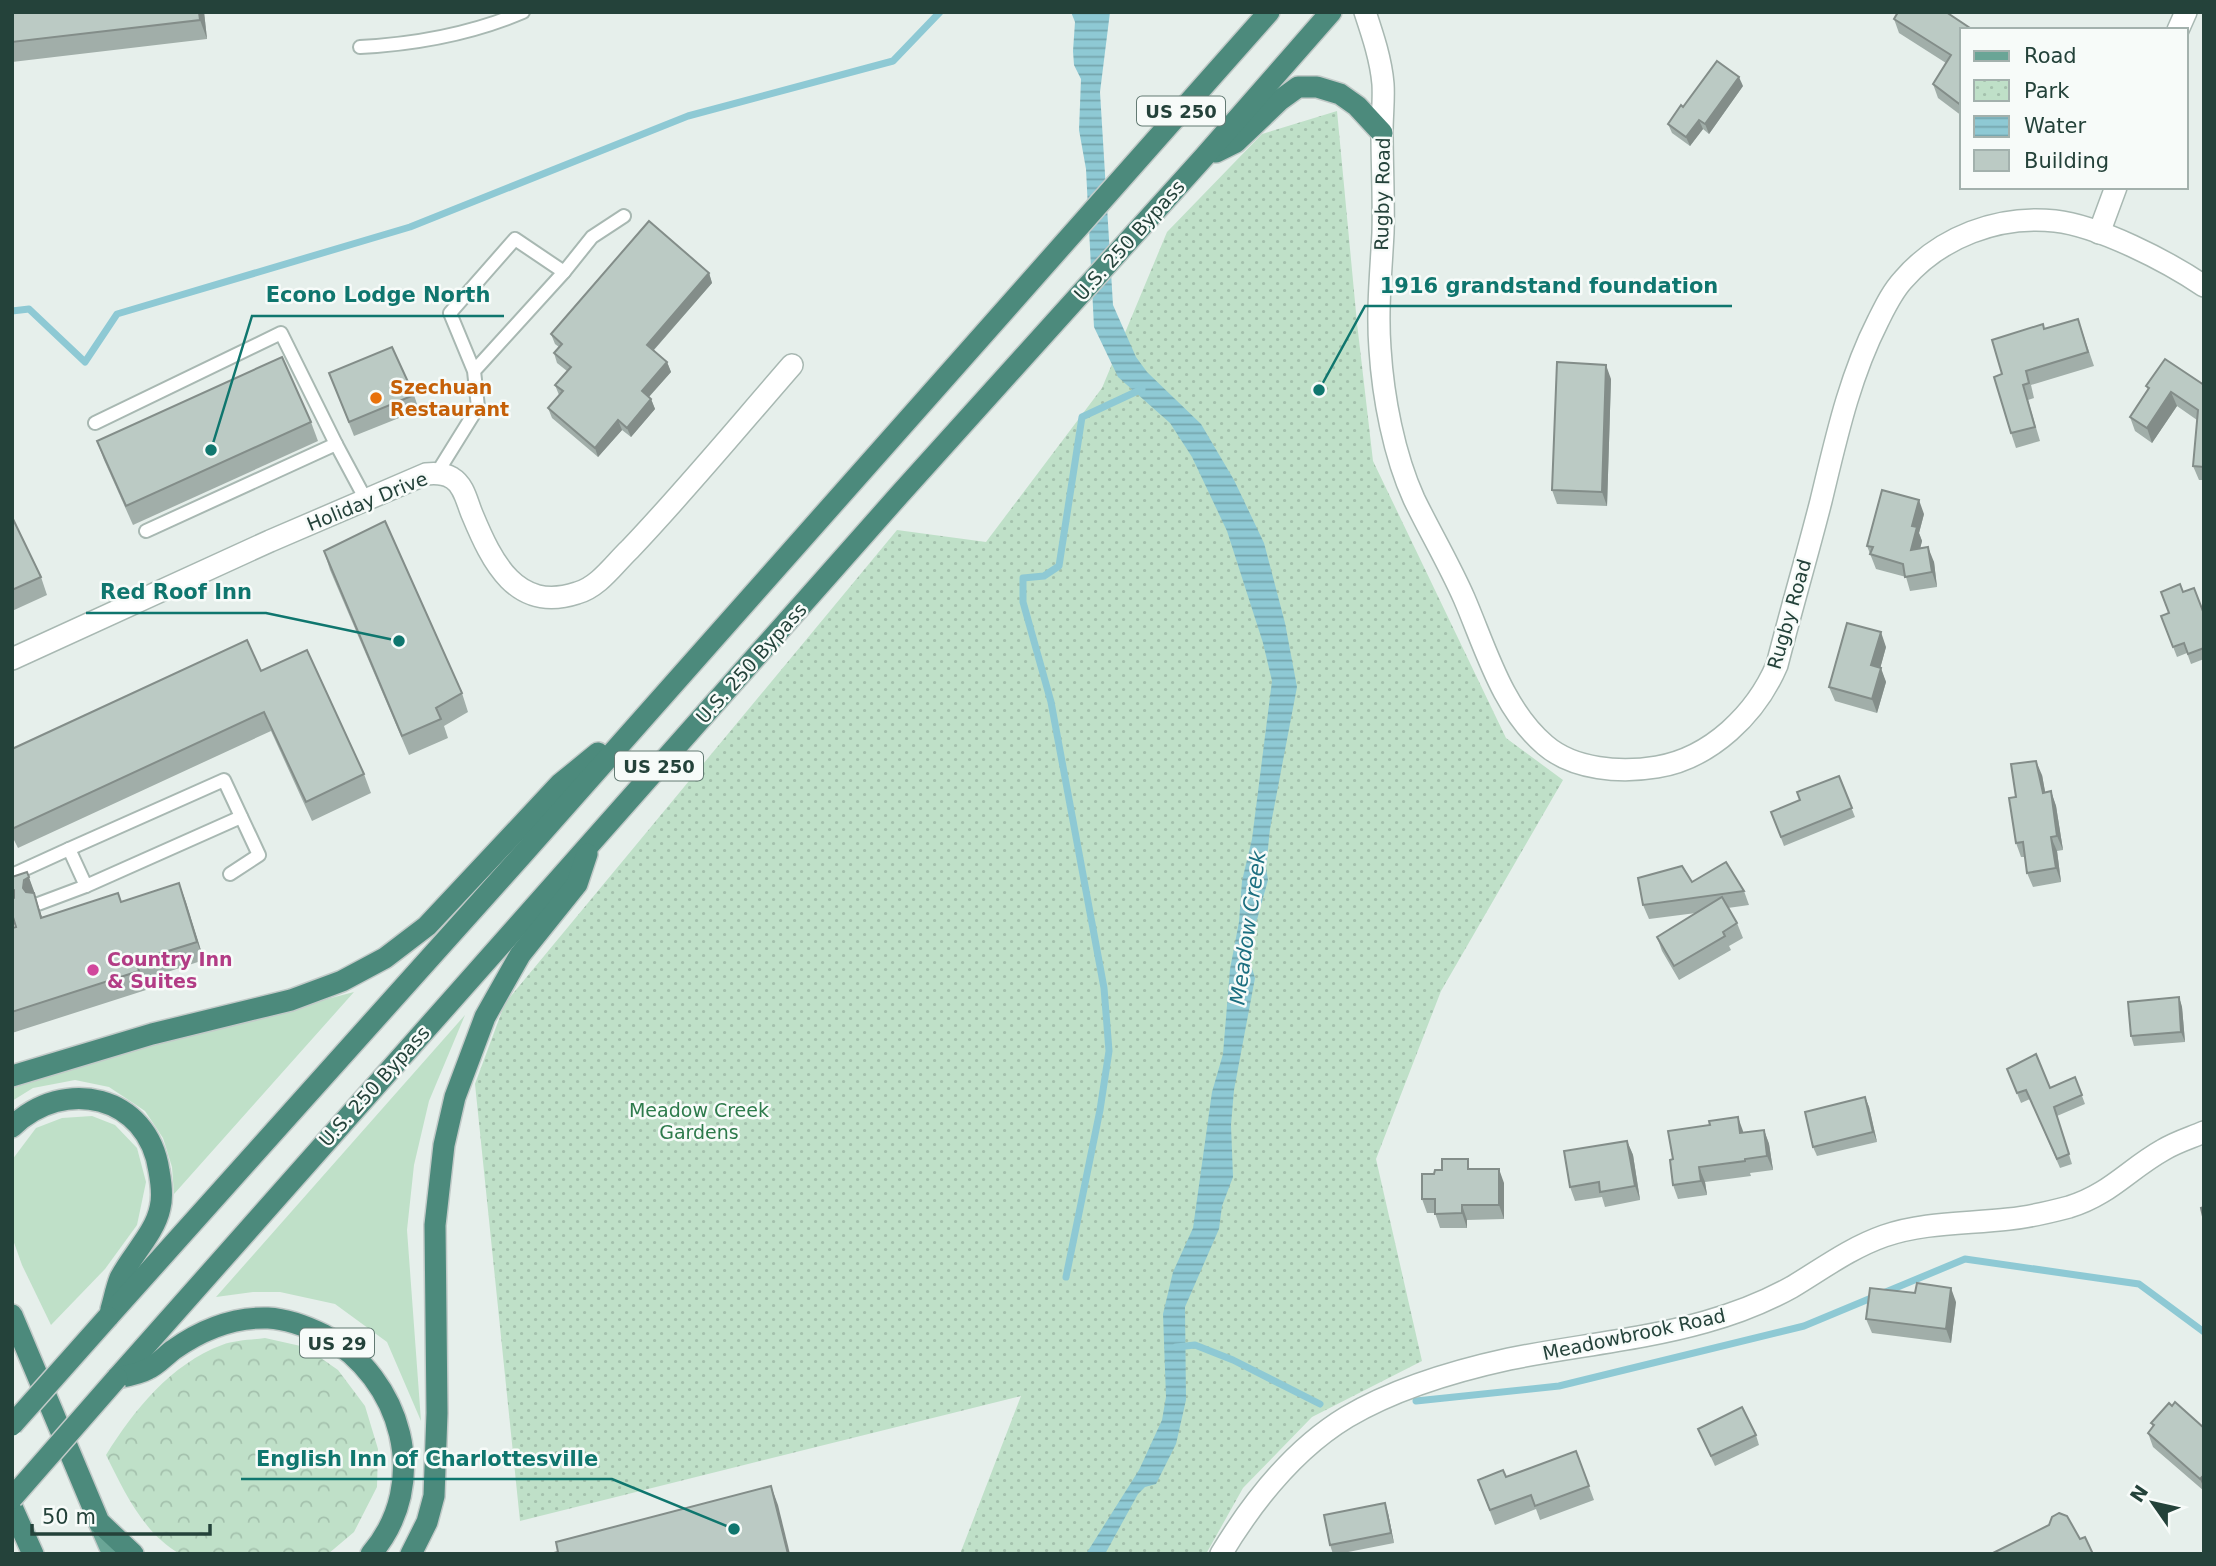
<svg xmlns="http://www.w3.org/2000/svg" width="2216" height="1566" font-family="'DejaVu Sans',sans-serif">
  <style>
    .green { fill: #bfe0c8 }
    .forest { fill: url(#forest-crowns) }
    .park { fill: url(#park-dots) }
    .water { fill: url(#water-rules) }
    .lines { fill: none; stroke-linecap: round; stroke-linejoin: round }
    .stream { stroke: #8ec9d4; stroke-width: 7 }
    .service-casing { stroke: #a8b8b2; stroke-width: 16 }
    .minor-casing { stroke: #a8b8b2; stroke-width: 24 }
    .tertiary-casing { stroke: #a8b8b2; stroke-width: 24 }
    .primary-casing { stroke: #c2cac8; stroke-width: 24 }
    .trunk-casing { stroke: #c2cac8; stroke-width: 24 }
    .service { stroke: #fff; stroke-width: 12 }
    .minor { stroke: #fff; stroke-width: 21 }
    .tertiary { stroke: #fff; stroke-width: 21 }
    .primary { stroke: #6aa596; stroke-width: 21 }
    .trunk { stroke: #4c8a7c; stroke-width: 21 }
    .trunk-bridge-casing { stroke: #c2cac8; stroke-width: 24; stroke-linecap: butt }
    .trunk-bridge { stroke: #4c8a7c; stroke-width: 21 }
    .wall { fill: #a1aea9 }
    .shaded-wall { fill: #838d89 }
    .building { fill: #bbcac4; stroke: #838d89; stroke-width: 2 }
    .food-dot { fill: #e8710a; stroke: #f7fbf9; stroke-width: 2.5 }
    .hotel-dot { fill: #d1479c; stroke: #f7fbf9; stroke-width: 2.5 }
    .labels { text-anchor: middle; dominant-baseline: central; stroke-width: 5; stroke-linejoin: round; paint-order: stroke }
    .shield { fill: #f7fbf9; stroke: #637a73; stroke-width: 2 }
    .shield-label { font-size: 18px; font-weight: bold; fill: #24423a }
    .street-label { font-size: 19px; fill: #24423a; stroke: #f7fbf9 }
    .food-label { font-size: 19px; font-weight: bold; fill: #c56008; stroke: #f7fbf9; text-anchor: start }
    .hotel-label { font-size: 19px; font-weight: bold; fill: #b23c85; stroke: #f7fbf9; text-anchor: start }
    .park-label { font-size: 19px; fill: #2d7a4b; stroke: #f7fbf9 }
    .water-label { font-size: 21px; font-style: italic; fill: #1c6f80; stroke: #f7fbf9 }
    .leader { fill: none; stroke: #0f766e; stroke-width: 2.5 }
    .callout-dot { fill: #0f766e; stroke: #f7fbf9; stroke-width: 2.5 }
    .callout-label { font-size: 21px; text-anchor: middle; font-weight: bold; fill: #0f766e; stroke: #f7fbf9; stroke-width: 5; stroke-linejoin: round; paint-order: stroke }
  </style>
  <defs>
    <pattern id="forest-crowns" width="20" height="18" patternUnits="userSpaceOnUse" patternTransform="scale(1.75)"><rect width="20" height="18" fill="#bfe0c8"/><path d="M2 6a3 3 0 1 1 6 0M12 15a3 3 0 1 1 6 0" fill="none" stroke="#a4c1ad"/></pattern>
    <pattern id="park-dots" width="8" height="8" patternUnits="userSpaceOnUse" patternTransform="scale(1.75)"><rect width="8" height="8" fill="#bfe0c8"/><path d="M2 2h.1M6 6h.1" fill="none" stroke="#a4c1ad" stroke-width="1.8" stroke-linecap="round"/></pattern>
    <pattern id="water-rules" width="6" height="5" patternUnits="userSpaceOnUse" patternTransform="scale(1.75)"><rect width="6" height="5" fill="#8ec9d4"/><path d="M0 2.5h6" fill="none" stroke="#74a5ad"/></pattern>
  </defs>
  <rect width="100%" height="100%" fill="#e6efeb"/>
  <g class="green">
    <polygon points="354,992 174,1194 172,1167 163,1138 145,1111 109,1087 75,1080 33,1088 12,1101 12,1088 173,1039"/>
    <polygon points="465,1015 429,1101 414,1165 407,1230 421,1421 387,1342 335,1304 280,1292 253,1292 216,1297"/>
    <polygon points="92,1116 115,1125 137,1148 146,1182 137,1225 105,1269 51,1325 22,1265 12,1237 12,1160 36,1128 62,1118"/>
  </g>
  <path class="forest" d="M265,1338L305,1347L338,1370L365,1406L378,1449L377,1487L354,1532L328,1554H180C143,1533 124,1491 106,1455C134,1410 171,1364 222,1345C235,1340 251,1340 265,1338Z"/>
  <polygon class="park" points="1337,111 1357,323 1373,461 1506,738 1563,780 1441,991 1376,1159 1422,1361 1312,1417 1243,1488 1206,1554 960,1554 1021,1396 520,1521 475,1084 505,1003 897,530 986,542 1102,388 1167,232 1262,134"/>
  <polygon class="water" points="1071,12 1110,12 1100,92 1113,305 1136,357 1147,372 1201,424 1234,480 1264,543 1285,623 1297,687 1270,829 1266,867 1268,880 1250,945 1251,965 1255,978 1234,1090 1231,1125 1233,1177 1222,1206 1219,1229 1185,1307 1186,1400 1176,1444 1156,1484 1145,1487 1138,1494 1105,1554 1086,1554 1139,1470 1162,1420 1166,1397 1163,1314 1173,1272 1193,1228 1212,1092 1223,1054 1230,969 1239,922 1242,881 1252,839 1272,681 1263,643 1227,531 1192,457 1170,423 1118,377 1094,327 1086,169 1079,130 1081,79 1074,65 1073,51 1075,22"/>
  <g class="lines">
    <g class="stream">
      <polyline points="12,311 29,309 85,362 117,314 410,227 688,116 893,61 940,12"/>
      <polyline points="1066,1277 1100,1110 1109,1051 1104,988 1051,702 1023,602 1023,578 1044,576 1059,566 1082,417 1142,389"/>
      <polyline points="1176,1347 1195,1345 1233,1360 1320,1404"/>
      <polyline points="1416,1401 1559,1386 1804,1326 1965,1259 2139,1284 2204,1332"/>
    </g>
    <defs>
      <g id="service">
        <path d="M360,47C416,44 471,34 523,12"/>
        <polyline points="564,272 592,237 624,216"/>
        <polyline points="95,423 281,333 336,444"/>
        <polyline points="437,473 478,407 474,371 564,272 515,239 450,313 474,371"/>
        <polyline points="146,531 336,444 366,500"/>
        <polyline points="69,849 224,780 259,855 230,874"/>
        <polyline points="12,875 69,849 86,886 38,904"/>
        <polyline points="86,886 241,817"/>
      </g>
      <g id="minor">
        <polyline points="2178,30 2186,12"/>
        <polyline points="2099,233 2116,187"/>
        <path d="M12,659L270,541L426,474C435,473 444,473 452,478C464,485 467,502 472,514C492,562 516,613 577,593C599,587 614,564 630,549C686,490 738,427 792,365"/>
        <path d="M1221,1554C1253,1501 1294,1449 1347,1417C1396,1388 1454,1371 1509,1359C1574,1346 1641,1340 1705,1322C1734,1314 1765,1302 1792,1287C1822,1269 1850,1248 1884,1236C1925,1222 1967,1224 2009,1219C2030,1217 2050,1212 2069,1207C2109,1195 2129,1169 2163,1150C2176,1142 2190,1138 2204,1132"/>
      </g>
      <path id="tertiary" d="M1365,12C1373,36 1381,60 1383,84C1384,100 1382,116 1382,132C1382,166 1384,199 1383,233C1381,272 1377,310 1380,349C1383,397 1394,455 1414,499C1430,532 1449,564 1464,598C1486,649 1502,708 1545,745C1574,770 1621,773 1657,767C1711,758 1756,714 1777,665C1791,610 1807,556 1821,501C1836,439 1849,378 1878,321C1885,307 1892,292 1903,280C1940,237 1998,215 2055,221C2099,226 2167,261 2204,286"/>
      <polyline id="primary" points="99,1522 113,1554"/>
      <g id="trunk">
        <polyline points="1216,152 1236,142 1280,100 1298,87 1317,87 1340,94 1357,106 1382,133"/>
        <polyline points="12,1076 152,1034 291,1000 342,981 385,958 427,926 560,784 598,753"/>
        <path d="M12,1127C64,1076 148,1095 159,1171C161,1182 163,1197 160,1208C155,1233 131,1256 120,1278C116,1288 114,1299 111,1309"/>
        <polyline points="12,1315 99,1522 133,1554"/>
        <polyline points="108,1317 523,854 1269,12"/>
        <polyline points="117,1378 900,494 1204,157 1331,12"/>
        <path d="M117,1378C127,1376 139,1374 148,1369C157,1365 165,1356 173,1350C201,1330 234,1317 268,1318C288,1319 306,1326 324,1335C402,1378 432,1483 371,1554"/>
        <polyline points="12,1507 33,1554"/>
        <polyline points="411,1554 427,1522 434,1496 437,1413 435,1225 444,1145 455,1097 485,1017 520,955 577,884 587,854"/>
      </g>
    </defs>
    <use href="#service" class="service-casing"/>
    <use href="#minor" class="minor-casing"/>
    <use href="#tertiary" class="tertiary-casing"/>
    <use href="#primary" class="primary-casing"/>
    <use href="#trunk" class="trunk-casing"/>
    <use href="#service" class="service"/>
    <use href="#minor" class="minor"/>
    <use href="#tertiary" class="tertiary"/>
    <use href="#primary" class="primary"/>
    <use href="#trunk" class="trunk"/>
    <defs>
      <g id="trunk-bridge">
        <polyline points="12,1425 108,1317"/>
        <polyline points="12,1498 117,1378"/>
      </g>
    </defs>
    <use href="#trunk-bridge" class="trunk-bridge-casing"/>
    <use href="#trunk-bridge" class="trunk-bridge"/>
  </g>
  <g class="wall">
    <polygon points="12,12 204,12 207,39 12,62"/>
    <polygon points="1894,19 1962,30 1962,116 1938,98 1933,84 1946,63 1899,33"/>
    <polygon points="1743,86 1709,134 1703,129 1690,146 1672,133 1668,124 1683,107"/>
    <polygon points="709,273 712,283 654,350 667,362 671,372 649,397 651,399 655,409 631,437 622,430 598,457 552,418 548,408 559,395 555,385 567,371 557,363 554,353 559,347 555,344 551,334"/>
    <polygon points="2078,319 2094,366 2031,385 2034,398 2028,400 2040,441 2016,448 2011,433 2002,374 2045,329"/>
    <polygon points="329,373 414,395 419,410 354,436"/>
    <polygon points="1611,379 1607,506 1557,504 1552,490"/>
    <polygon points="2204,385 2204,480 2199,480 2193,466 2197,420 2177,406 2152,443 2135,431 2130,417 2148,390 2146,386"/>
    <polygon points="311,422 318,441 133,525 104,460 97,441"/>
    <polygon points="1924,514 1919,533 1922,541 1920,549 1934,562 1937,587 1910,591 1906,577 1876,569 1867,546"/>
    <polygon points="12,517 41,577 47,595 12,611"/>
    <polygon points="324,551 462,693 468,712 444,726 448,738 409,755 330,570"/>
    <polygon points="2183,592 2204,614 2204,659 2191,664 2187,653 2177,657 2161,616 2169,613"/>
    <polygon points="1886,647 1880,668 1886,682 1877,713 1835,701 1829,687"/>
    <polygon points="261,671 364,774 371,793 312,821 271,731 18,848 12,836 12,749"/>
    <polygon points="2042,775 2045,792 2051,791 2056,806 2063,850 2057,851 2061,882 2033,887 2027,873 2025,857 2021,857 2016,843 2016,797"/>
    <polygon points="1839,776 1855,817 1784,846 1771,812 1800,800"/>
    <polygon points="27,872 42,917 121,902 179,883 204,960 143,980 146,990 12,1033 12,928 16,927 12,914 12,877"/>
    <polygon points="1692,882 1744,891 1749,905 1728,908 1737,923 1743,938 1729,946 1731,950 1679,980 1662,951 1657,937 1696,913 1649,919 1643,905"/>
    <polygon points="2179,997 2182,1007 2185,1042 2134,1046 2131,1036"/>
    <polygon points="2007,1069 2050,1088 2075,1077 2085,1104 2057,1116 2072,1164 2060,1168 2030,1099 2021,1103"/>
    <polygon points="1865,1097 1869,1107 1877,1142 1817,1156 1813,1147"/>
    <polygon points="1764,1130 1769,1144 1773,1170 1750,1173 1751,1176 1705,1182 1707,1195 1678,1199 1673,1185 1743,1133"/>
    <polygon points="1627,1141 1633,1155 1640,1200 1605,1207 1602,1197 1575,1201 1570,1187"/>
    <polygon points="1472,1169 1504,1183 1504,1219 1467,1220 1467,1228 1440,1228 1435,1213 1427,1213 1422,1199"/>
    <polygon points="1956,1302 1951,1343 1872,1333 1866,1319"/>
    <polygon points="2151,1423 2204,1428 2204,1491 2153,1447 2148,1433 2153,1427"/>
    <polygon points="1698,1429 1756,1435 1759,1445 1715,1466"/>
    <polygon points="1576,1451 1594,1500 1540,1520 1536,1509 1495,1525 1478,1480 1506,1477"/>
    <polygon points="1388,1513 1394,1543 1338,1554 1333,1554 1330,1545"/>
  </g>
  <g class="shaded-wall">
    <polygon points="199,12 204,12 207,39 200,20"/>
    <polygon points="1739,77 1743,86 1709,134 1705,124"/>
    <polygon points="1699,120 1703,129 1690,146 1686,137"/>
    <polygon points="709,273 712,283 650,354 647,345"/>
    <polygon points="667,362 671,372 645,401 642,391"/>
    <polygon points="1606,365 1611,379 1607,506 1602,492"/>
    <polygon points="2171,392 2177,406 2152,443 2147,428"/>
    <polygon points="651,399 655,409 631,437 627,428"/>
    <polygon points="618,420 622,430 598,457 595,448"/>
    <polygon points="1919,500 1924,514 1919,533 1922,541 1916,564 1911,550 1912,526"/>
    <polygon points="1928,547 1934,562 1937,587 1932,572"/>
    <polygon points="1881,632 1886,647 1877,680 1871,665"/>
    <polygon points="1881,668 1886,682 1877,713 1872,699"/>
    <polygon points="2036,761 2042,775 2048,807 2043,793"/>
    <polygon points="2051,791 2056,806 2063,850 2057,836"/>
    <polygon points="2051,837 2057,851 2061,882 2056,868"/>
    <polygon points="27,872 34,891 35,896 48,936 31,899 23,888"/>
    <polygon points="179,883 186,902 204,960 197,942"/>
    <polygon points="2179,997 2182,1007 2185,1042 2181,1032"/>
    <polygon points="1865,1097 1869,1107 1877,1142 1873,1132"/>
    <polygon points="1738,1117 1743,1131 1745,1148 1740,1133"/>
    <polygon points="1764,1130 1769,1144 1773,1170 1767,1156"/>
    <polygon points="1627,1141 1633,1155 1640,1200 1635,1186"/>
    <polygon points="1699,1167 1705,1182 1707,1195 1701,1181"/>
    <polygon points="1499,1169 1504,1183 1504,1219 1499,1205"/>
    <polygon points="1462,1205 1467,1220 1467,1228 1462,1213"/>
    <polygon points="1951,1288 1956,1302 1951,1343 1946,1329"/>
    <polygon points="2204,1475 2204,1488 2200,1479"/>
    <polygon points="771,1486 778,1505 790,1554 788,1554"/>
    <polygon points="1385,1503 1388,1513 1394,1543 1391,1533"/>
  </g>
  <g class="building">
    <polygon points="12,12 199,12 200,20 12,42"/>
    <polygon points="1898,12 1946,12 1973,30 1962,30 1962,106 1933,84 1951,55 1894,19"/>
    <polygon points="1717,61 1739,77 1705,124 1699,120 1686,137 1668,124 1681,105 1683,107"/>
    <polygon points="649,221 709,273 647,345 667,362 642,391 651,399 627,428 618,420 595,448 548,408 563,391 555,385 571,367 554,353 562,344 551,334"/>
    <polygon points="2078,319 2088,352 2026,371 2029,383 2023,385 2035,427 2011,433 1994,377 2002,374 1992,340 2043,324 2044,329"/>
    <polygon points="392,347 414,395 349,422 329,373"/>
    <polygon points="282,357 311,422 126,506 97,441"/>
    <polygon points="2165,359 2204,385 2204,467 2193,466 2198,410 2171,392 2147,428 2130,417 2149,388 2146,386"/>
    <polygon points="1557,362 1606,365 1602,492 1552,490"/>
    <polygon points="1882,490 1919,500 1912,526 1917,527 1911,550 1928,547 1932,572 1905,577 1903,564 1870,554 1873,547 1867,546"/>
    <polygon points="12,517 41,577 12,590"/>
    <polygon points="385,521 462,693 436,708 441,719 402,736 324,551"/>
    <polygon points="2180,584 2183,592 2194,588 2204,614 2204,648 2188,654 2184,643 2173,647 2161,616 2169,613 2161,592"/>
    <polygon points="1847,623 1881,632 1871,665 1881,668 1872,699 1829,687"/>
    <polygon points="247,640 261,671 307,650 364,774 306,802 264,712 12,829 12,749"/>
    <polygon points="2036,761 2043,793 2051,791 2057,836 2051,837 2056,868 2027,873 2023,842 2016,843 2009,798 2016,797 2011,764"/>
    <polygon points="1839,776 1852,808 1781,837 1771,812 1800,800 1797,792"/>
    <polygon points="1726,862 1744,891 1643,905 1638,878 1682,866 1692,882"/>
    <polygon points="27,872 29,877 24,880 23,888 26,892 34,893 41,918 118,893 121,902 179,883 197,942 136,961 139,971 12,1012 12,928 16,927 12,914 12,899 14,898 14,890 12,889 12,877"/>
    <polygon points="1722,897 1737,923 1723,932 1725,936 1674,966 1657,937"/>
    <polygon points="2179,997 2181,1032 2131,1036 2128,1002"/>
    <polygon points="2036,1054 2050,1088 2075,1077 2082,1095 2054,1107 2069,1154 2057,1159 2026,1090 2017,1093 2007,1069"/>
    <polygon points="1865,1097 1873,1132 1813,1147 1805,1112"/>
    <polygon points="1738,1117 1740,1133 1764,1130 1767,1156 1745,1159 1745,1161 1699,1167 1701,1181 1673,1185 1670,1160 1673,1159 1668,1131 1710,1125 1709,1121"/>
    <polygon points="1627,1141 1635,1186 1600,1192 1599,1182 1570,1187 1564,1151"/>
    <polygon points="1442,1159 1468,1159 1468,1169 1499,1169 1499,1205 1462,1205 1462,1213 1435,1214 1435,1199 1422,1199 1422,1174 1434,1174 1435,1170 1442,1170"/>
    <polygon points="2204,1207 2204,1221 2201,1208"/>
    <polygon points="1917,1283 1951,1288 1946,1329 1866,1319 1870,1288 1915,1293"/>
    <polygon points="2175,1402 2204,1428 2204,1475 2200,1479 2148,1433 2154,1425 2151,1423 2169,1403 2172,1406"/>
    <polygon points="1742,1407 1756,1435 1711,1456 1698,1429"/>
    <polygon points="1576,1451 1589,1486 1535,1506 1531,1495 1490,1510 1478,1480 1503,1470 1506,1477"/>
    <polygon points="771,1486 788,1554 550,1554 558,1552 556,1542"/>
    <polygon points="1385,1503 1391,1533 1330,1545 1324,1515"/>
    <polygon points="2059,1513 2067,1516 2080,1539 2085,1537 2093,1554 1991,1554 2049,1525 2052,1517"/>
  </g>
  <circle class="food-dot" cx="376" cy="398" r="7"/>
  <circle class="hotel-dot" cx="93" cy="970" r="7"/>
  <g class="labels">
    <g class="shield">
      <rect x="1137" y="96.5" width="88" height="29" rx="5"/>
      <rect x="615" y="751.5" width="88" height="29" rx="5"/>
      <rect x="300" y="1328.5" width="74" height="29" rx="5"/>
    </g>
    <g class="shield-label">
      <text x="1181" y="111">US 250</text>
      <text x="659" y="766">US 250</text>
      <text x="337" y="1343">US 29</text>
    </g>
    <g class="street-label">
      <text transform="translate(1382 194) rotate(-89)">Rugby Road</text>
      <text transform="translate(1129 240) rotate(-48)">U.S. 250 Bypass</text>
      <text transform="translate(367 501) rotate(-22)">Holiday Drive</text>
      <text transform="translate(1789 614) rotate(-74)">Rugby Road</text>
      <text transform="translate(751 663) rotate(-48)">U.S. 250 Bypass</text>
      <text transform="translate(374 1086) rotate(-48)">U.S. 250 Bypass</text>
      <text transform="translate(1634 1334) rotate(-12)">Meadowbrook Road</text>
    </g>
    <g class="food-label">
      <text x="390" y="387">Szechuan<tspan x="390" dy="22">Restaurant</tspan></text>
    </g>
    <g class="hotel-label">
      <text x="107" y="959">Country Inn<tspan x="107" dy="22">&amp; Suites</tspan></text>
    </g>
    <g class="park-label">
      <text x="699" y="1110">Meadow Creek<tspan x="699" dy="22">Gardens</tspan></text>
    </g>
    <g class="water-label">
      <text transform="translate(1248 928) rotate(-82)">Meadow Creek</text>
    </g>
  </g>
  <path class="leader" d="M1319 390L1365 306H1732M211 450L252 316H504M399 641L266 613H86M734 1529L612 1479H241"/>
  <g class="callout-dot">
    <circle cx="1319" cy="390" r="7"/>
    <circle cx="211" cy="450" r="7"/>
    <circle cx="399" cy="641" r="7"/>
    <circle cx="734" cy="1529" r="7"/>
  </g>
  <g class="callout-label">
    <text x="1549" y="293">1916 grandstand foundation</text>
    <text x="378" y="302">Econo Lodge North</text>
    <text x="176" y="599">Red Roof Inn</text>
    <text x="427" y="1466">English Inn of Charlottesville</text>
  </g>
  <rect width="2216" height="1566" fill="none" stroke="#24423a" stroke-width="28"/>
  <rect x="1960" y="28" width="228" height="161" fill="#f7fbf9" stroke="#a3b1ad" stroke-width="2"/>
  <rect x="1974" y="51" width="35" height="10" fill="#6aa596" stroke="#a3b1ad" stroke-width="2"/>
  <text x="2024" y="63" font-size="21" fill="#24423a">Road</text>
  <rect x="1974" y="80" width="35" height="21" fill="url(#park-dots)" stroke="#a3b1ad" stroke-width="2"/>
  <text x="2024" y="98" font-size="21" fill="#24423a">Park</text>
  <rect x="1974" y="116" width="35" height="21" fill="url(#water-rules)" stroke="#a3b1ad" stroke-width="2"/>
  <text x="2024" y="133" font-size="21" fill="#24423a">Water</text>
  <rect x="1974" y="150" width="35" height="21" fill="#bbcac4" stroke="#a3b1ad" stroke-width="2"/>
  <text x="2024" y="168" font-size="21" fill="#24423a">Building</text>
  <g transform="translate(2153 1503) rotate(304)" stroke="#f7fbf9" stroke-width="5" paint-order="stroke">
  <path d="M0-5L12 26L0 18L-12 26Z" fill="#24423a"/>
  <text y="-10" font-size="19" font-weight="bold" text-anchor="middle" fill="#24423a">N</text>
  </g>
  <path d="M32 1524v10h178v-10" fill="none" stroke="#24423a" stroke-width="3.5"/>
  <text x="42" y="1524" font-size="21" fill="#24423a" stroke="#f7fbf9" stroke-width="5" paint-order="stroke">50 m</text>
</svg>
